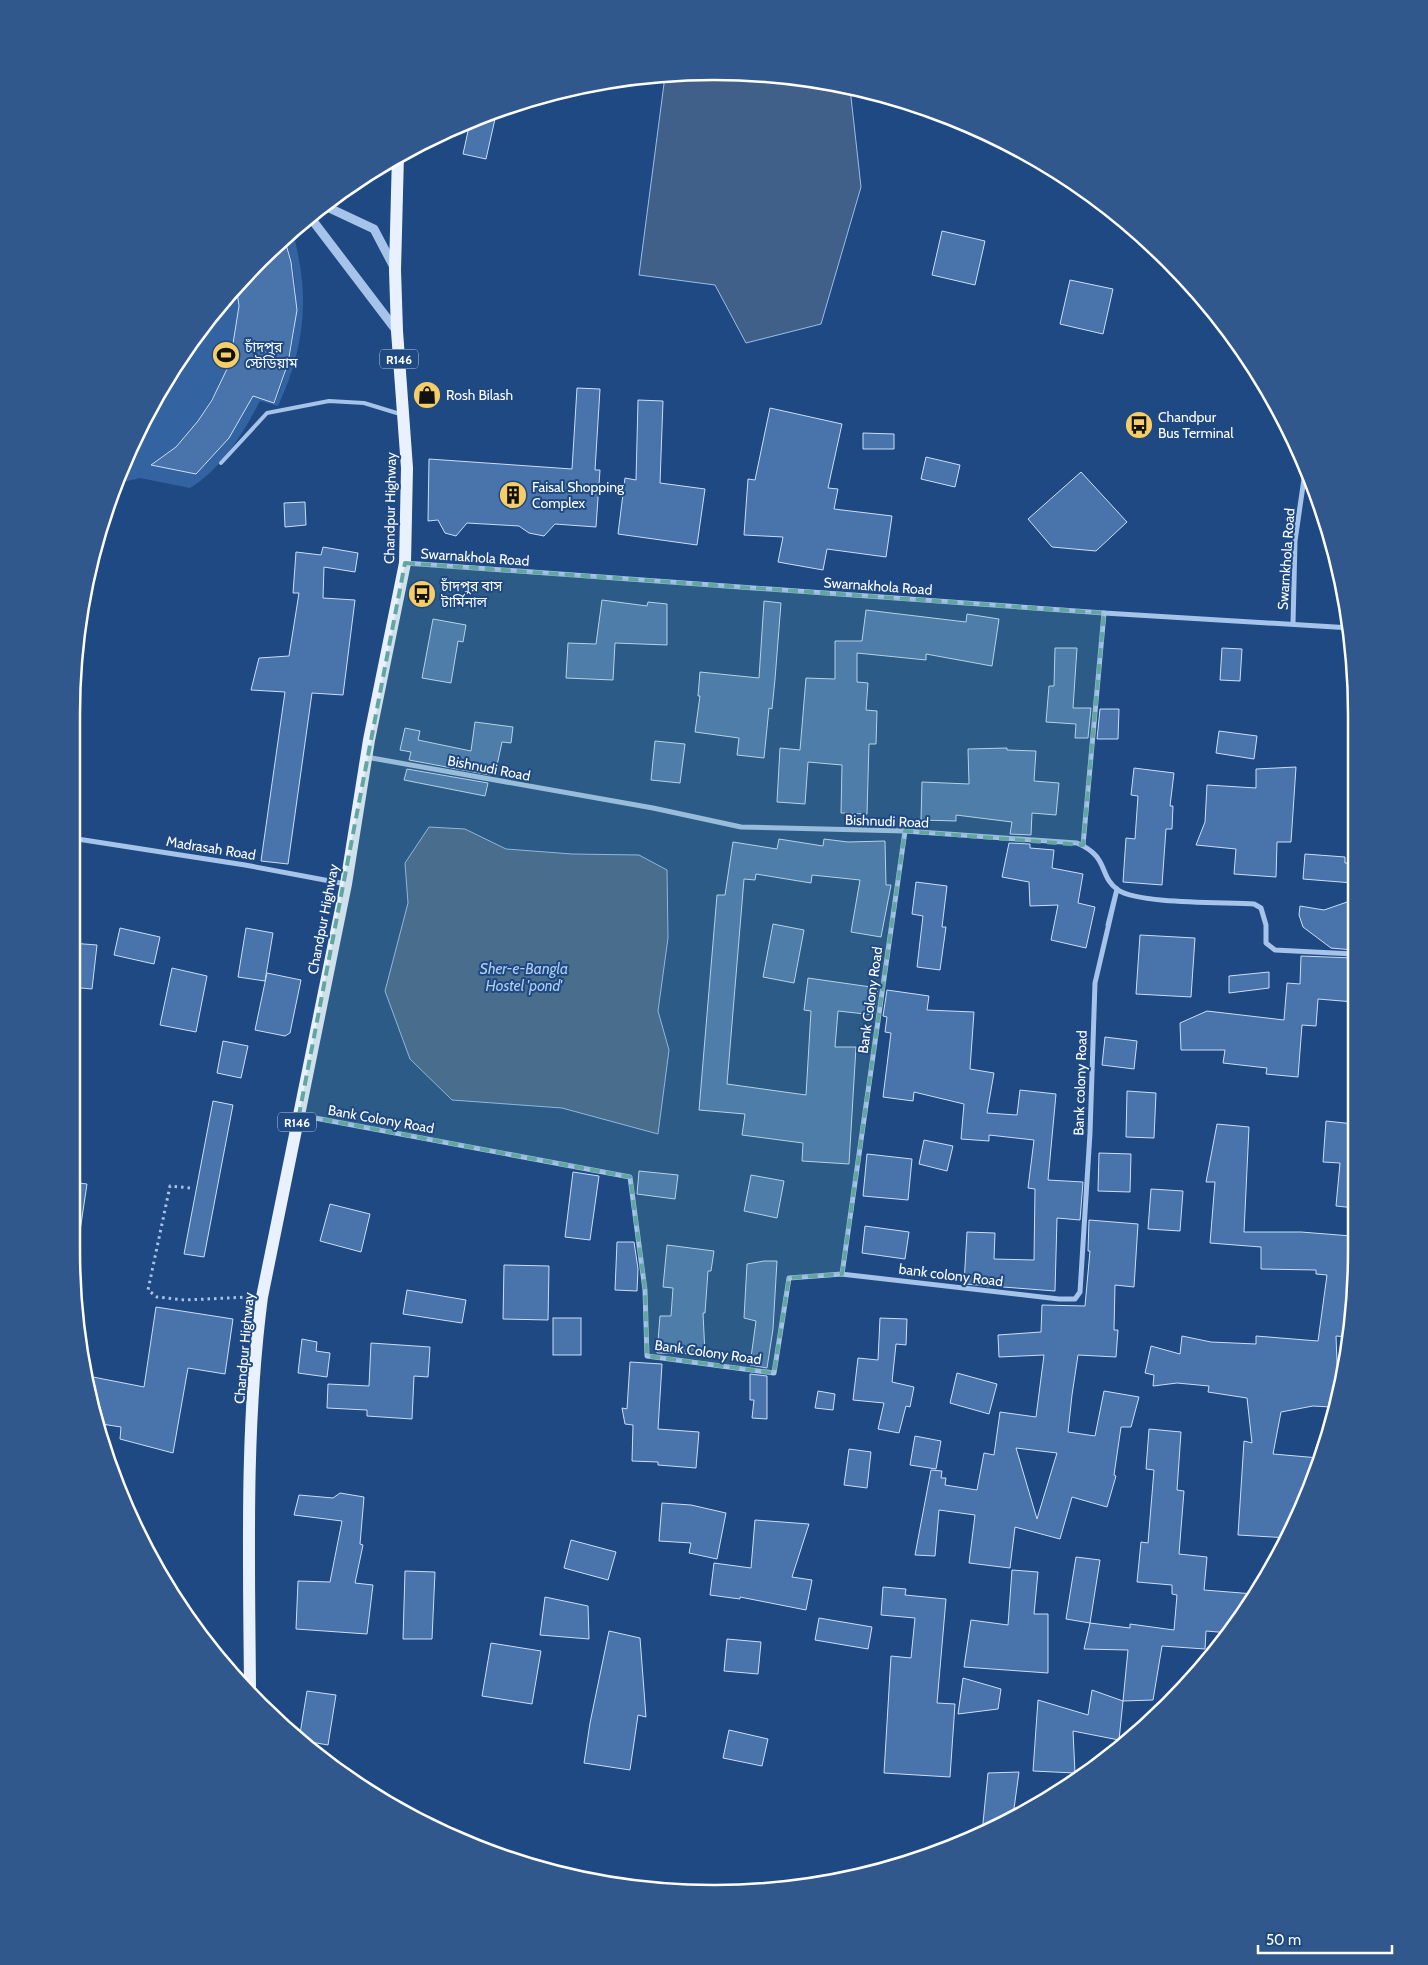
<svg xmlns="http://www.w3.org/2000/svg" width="1428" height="1965" font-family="Cabin,'Noto Sans Bengali',sans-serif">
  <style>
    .green { fill: #3363a1; fill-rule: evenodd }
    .water { fill: #416089; stroke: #99beea }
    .building { fill: #4873ab; stroke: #cadef7; fill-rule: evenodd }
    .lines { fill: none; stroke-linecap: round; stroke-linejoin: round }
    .path { stroke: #a6c3e9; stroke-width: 3; stroke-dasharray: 2.5 4; stroke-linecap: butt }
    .service { stroke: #a6c3e9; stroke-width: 4 }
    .minor { stroke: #a6c3e9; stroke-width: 5 }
    .tertiary { stroke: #a6c3e9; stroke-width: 9 }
    .primary { stroke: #e9f1fe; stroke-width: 12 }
    .marked { fill: #63a6a1; fill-opacity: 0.2; stroke: #63a6a1; stroke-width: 4; stroke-dasharray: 10 6; stroke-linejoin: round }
    .labels { text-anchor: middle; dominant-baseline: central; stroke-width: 4; stroke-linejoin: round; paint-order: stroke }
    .shield { fill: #1f4982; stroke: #bcc8da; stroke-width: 1 }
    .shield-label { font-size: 12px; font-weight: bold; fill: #fff }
    .poi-label { font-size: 14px; fill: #fff; stroke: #1f4982; text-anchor: start }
    .street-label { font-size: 14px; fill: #fff; stroke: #1f4982 }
    .water-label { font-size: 15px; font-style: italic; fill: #b1cdf0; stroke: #1f4982 }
    .rim { fill: none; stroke: #fff; stroke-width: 2.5 }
  </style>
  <rect width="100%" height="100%" fill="#1f4982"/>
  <path class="green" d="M291,230C296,239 297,250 299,260C309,311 300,359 278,406L260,401C244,432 222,469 190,488L140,478L115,484L120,468L158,392L236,285C243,317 233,354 221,384L275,403C296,350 305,292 284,237ZM218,388L251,399C237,428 219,451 196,474L151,465L176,447L198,421Z"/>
  <g class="water">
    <polygon points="756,73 850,88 861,187 821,324 746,343 715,285 639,275 665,76"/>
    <polygon points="429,827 465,829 506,849 572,854 639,855 667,870 668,938 658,1011 669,1050 658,1134 562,1108 452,1100 410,1059 385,991 408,903 405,863"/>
  </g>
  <g class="building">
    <polygon points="497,110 486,159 463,154 470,122"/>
    <polygon points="942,231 985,241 975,285 932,275"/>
    <polygon points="284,237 291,262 297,310 288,363 274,403 253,396 229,438 196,474 151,465 176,447 198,421 212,400 228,367 232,350 239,306 236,285"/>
    <polygon points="1070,280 1113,289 1103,334 1060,324"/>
    <polygon points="577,388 600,389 595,470 600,470 596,527 555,524 544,536 529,533 519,526 467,523 456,536 445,533 438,520 428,521 429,459 572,469"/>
    <polygon points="638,400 663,401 660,483 705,489 697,545 618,534 625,478 636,480"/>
    <polygon points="770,408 842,424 828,488 838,489 834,509 892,516 886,557 827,549 823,570 778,562 783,537 744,535 748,479 755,480"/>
    <polygon points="863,433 894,434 894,449 863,449"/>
    <polygon points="926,457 960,465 955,487 921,479"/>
    <polygon points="1081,472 1127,522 1096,551 1052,547 1028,519"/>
    <polygon points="305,502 306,525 285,527 284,503"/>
    <polygon points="323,547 358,553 355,572 324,567 323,598 355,600 343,695 312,693 288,864 261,861 285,692 251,690 259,658 289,656 299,593 293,593 296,552 321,555"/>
    <polygon points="602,600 647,606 648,602 667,604 667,645 615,643 613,680 566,678 568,643 596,644"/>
    <polygon points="764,601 781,603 775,679 772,709 769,708 764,758 737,755 739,738 695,732 700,696 698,696 700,672 759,678"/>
    <polygon points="866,610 966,622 967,614 999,619 992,666 926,654 926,660 857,653 857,682 868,683 866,710 877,711 876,744 869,744 867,814 841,813 842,765 808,762 805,804 777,802 780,748 800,750 806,678 835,679 835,641 862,641"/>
    <polygon points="433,619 466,625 463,642 458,641 451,683 422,678"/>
    <polygon points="1055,648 1077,648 1073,708 1091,708 1088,738 1075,738 1076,724 1046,722 1049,686 1054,686"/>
    <polygon points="1222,648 1242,649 1240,681 1220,680"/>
    <polygon points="1100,709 1119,709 1118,739 1097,739"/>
    <polygon points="475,722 513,727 511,743 502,742 496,770 491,769 490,775 409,760 411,752 400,750 405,728 420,731 418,740 471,751"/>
    <polygon points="1219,731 1257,736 1254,759 1216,753"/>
    <polygon points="655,741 685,744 680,783 651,780"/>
    <polygon points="1007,748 1007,750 1036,751 1034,781 1059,783 1056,815 1032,813 1031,835 1010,834 1012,822 956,815 956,821 921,820 922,782 969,784 968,749"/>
    <polygon points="1296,767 1291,842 1277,842 1276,877 1234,874 1236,849 1196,845 1205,822 1207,785 1256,788 1256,769"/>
    <polygon points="1134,768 1174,773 1170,806 1173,806 1172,829 1166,829 1162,885 1123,882 1126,838 1135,839 1138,796 1131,795"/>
    <polygon points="407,769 488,783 485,796 404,780"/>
    <polygon points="779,839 823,846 824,839 848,842 885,841 886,885 891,885 881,937 851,932 860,880 812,875 811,883 756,874 755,880 744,879 727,1084 806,1095 811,1011 804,1010 808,978 878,988 874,1015 838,1011 835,1047 856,1047 849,1164 802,1161 803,1143 742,1135 745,1114 699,1110 717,895 725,895 733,842 777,849"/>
    <polygon points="1009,843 1030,844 1030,848 1054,850 1052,868 1083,874 1078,903 1095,907 1086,948 1051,940 1058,905 1030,906 1029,882 1002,877"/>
    <polygon points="1305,854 1345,857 1345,863 1353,863 1353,883 1303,879"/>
    <polygon points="916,882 947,886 942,927 946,927 940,970 917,967 923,916 912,914"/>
    <polygon points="1353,900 1353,950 1331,948 1303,927 1299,915 1300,906 1324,910"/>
    <polygon points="773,924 804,930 794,983 763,977"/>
    <polygon points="120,928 160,937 154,964 114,955"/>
    <polygon points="246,928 273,933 265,981 238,977"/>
    <polygon points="1140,935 1195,938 1191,997 1136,994"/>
    <polygon points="71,943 97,945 92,989 71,987"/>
    <polygon points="1301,956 1353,958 1354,1002 1318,999 1316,1026 1302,1025 1298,1077 1266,1074 1267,1068 1223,1063 1225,1050 1181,1050 1180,1023 1207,1011 1284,1020 1287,983 1300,984"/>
    <polygon points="172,968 207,976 196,1032 160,1025"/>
    <polygon points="1269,972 1269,988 1229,993 1229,976"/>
    <polygon points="267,973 301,980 290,1033 285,1036 255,1030"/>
    <polygon points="887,990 929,996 927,1010 974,1012 970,1069 994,1073 987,1113 1017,1115 1020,1090 1056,1094 1048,1180 1083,1182 1080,1220 1057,1218 1055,1291 964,1284 967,1232 995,1233 994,1259 1034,1260 1035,1189 1028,1188 1034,1140 989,1135 989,1141 961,1139 964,1104 914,1092 913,1101 883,1097 891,1033 885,1032 887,1017 883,1016"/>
    <polygon points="1105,1037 1137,1041 1134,1069 1102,1065"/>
    <polygon points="223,1041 248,1046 241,1078 217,1073"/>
    <polygon points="1127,1091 1156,1093 1154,1138 1126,1137"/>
    <polygon points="213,1101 233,1105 204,1257 184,1254"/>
    <polygon points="1326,1121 1354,1124 1355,1208 1336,1206 1340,1163 1323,1162"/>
    <polygon points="1217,1124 1249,1127 1244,1232 1301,1232 1351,1236 1347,1293 1355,1293 1348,1337 1336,1336 1338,1390 1331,1407 1313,1406 1281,1412 1273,1454 1319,1458 1289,1538 1238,1535 1244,1441 1252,1443 1247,1398 1208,1392 1209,1386 1177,1383 1153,1386 1154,1375 1145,1373 1151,1346 1180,1354 1182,1336 1211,1342 1256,1344 1256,1336 1318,1341 1327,1275 1316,1274 1316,1270 1261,1269 1261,1247 1210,1243 1215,1182 1206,1182"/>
    <polygon points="924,1140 953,1146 947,1171 919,1164"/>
    <polygon points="1099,1153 1131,1154 1130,1192 1098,1191"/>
    <polygon points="867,1154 912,1159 908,1200 863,1196"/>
    <polygon points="639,1171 678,1175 675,1199 637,1194"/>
    <polygon points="573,1172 599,1176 590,1240 565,1237"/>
    <polygon points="751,1175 784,1181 777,1218 744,1211"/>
    <polygon points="71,1182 87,1184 80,1231 71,1230"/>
    <polygon points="1151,1189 1183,1191 1180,1231 1148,1229"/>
    <polygon points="330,1204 370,1214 361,1252 320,1241"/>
    <path d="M1089,1220L1138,1224L1134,1287L1115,1285L1114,1330H1118L1116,1357L1078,1355L1072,1395L1068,1432L1095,1436L1104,1391L1139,1397L1131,1427H1121L1114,1475L1116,1476L1107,1507L1072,1497L1060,1539L1015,1527L1010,1568L969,1563L975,1515L939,1510L935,1556L915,1555L931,1470L942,1471L941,1478H946L945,1485L977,1490L984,1453L994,1455L1000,1412L1036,1417L1044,1355L999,1357L998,1335L1041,1332L1042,1305L1085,1306L1090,1251H1088ZM1016,1448L1057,1453L1037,1519Z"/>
    <polygon points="865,1226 909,1232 905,1259 862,1253"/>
    <polygon points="617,1242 634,1242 638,1269 637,1291 615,1290"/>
    <polygon points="667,1245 714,1251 711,1271 708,1271 705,1313 703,1313 705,1354 657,1353 660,1316 671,1316 673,1288 663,1287"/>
    <polygon points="764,1261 777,1261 773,1329 767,1368 750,1365 756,1321 744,1318 747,1264"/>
    <polygon points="504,1265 549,1266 548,1320 503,1319"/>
    <polygon points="407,1290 466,1300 462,1323 403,1314"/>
    <polygon points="156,1307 233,1319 225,1374 188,1368 173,1453 120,1439 121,1427 95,1423 88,1376 144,1387"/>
    <rect x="553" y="1318" width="28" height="37"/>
    <polygon points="880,1318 907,1319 906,1345 896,1344 892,1382 914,1387 910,1407 906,1406 899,1433 878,1429 884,1403 853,1400 858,1358 878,1360"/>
    <polygon points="302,1339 317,1342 316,1351 330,1353 327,1377 298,1373"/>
    <polygon points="371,1343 430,1347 428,1377 414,1376 412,1419 367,1416 367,1410 327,1408 328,1384 369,1386"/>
    <polygon points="630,1362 662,1364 658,1429 699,1432 696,1468 658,1465 658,1462 632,1461 633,1425 625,1424 622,1408 627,1409"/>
    <polygon points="957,1373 997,1384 989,1414 950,1403"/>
    <polygon points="750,1374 767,1376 767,1419 752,1418 754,1400 750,1400"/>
    <polygon points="818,1391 835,1394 833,1410 815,1408"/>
    <polygon points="1149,1429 1181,1432 1177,1490 1184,1491 1179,1554 1207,1557 1204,1590 1254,1594 1230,1633 1206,1631 1205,1649 1162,1646 1153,1700 1123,1701 1128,1650 1084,1649 1090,1623 1130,1628 1130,1624 1174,1630 1177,1595 1172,1594 1172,1585 1137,1582 1141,1542 1148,1543 1154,1470 1146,1469"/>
    <polygon points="915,1436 941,1441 936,1469 910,1465"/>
    <polygon points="849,1449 871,1452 867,1488 844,1485"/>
    <polygon points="340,1493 364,1497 360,1544 363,1545 355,1583 373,1585 367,1634 296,1629 298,1581 330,1582 342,1521 294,1515 299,1495 333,1498"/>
    <polygon points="662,1503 691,1505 726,1513 717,1559 689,1553 691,1543 659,1541"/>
    <polygon points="755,1520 809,1524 792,1577 812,1580 806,1610 740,1597 740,1599 710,1595 714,1563 751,1568"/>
    <polygon points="571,1540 616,1552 608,1580 564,1568"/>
    <polygon points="1076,1557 1100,1560 1090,1623 1066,1619"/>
    <polygon points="1012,1570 1038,1572 1034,1614 1048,1614 1048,1673 964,1667 971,1620 1008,1625"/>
    <polygon points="405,1571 435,1572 432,1639 403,1639"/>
    <polygon points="883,1587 906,1589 905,1595 946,1599 937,1703 955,1704 950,1777 884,1773 891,1656 911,1658 915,1618 881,1615"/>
    <polygon points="545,1597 588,1606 589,1639 540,1635"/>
    <polygon points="819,1618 872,1627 868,1649 815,1640"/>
    <polygon points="609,1631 640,1638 646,1717 638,1715 630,1770 584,1763 590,1723"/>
    <polygon points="727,1639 761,1642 758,1674 724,1671"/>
    <polygon points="491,1643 541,1651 532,1704 482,1696"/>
    <polygon points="963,1678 1001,1689 998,1709 958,1714"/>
    <polygon points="1092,1690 1123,1701 1119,1740 1073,1731 1075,1773 1033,1771 1038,1700 1088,1715"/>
    <polygon points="307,1691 336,1695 328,1745 299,1740"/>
    <polygon points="729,1730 768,1739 762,1766 723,1758"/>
    <polygon points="1019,1772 1013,1816 982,1833 988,1773"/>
  </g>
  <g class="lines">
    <polyline class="path" points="190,1188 170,1186 148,1290 157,1297 185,1300 249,1297"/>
    <polyline class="service" points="221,463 267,413 329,401 364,403 400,414"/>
    <g class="minor">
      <polyline points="405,563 1104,613 1351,628"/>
      <polyline points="1293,624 1295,541 1306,465"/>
      <path d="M366,757L653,808L741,827L905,831L1077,843C1110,857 1098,876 1118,890C1138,904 1225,902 1254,904L1261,908L1266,925V943L1275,950L1353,954"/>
      <polyline points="71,838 245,865 346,884"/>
      <polyline points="1083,845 1104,613"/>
      <polyline points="299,1115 630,1177 645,1290 647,1356 774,1373 789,1278 842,1274 905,831"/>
      <polyline points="841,1274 1059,1299 1075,1299 1080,1292 1090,1133 1095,983 1117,889 1108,925"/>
    </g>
    <g class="tertiary">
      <polyline points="325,206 374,229 395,269"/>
      <polyline points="310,217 396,330"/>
    </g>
    <path class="primary" d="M250,1688C249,1558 245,1426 262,1297L346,884L369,740L405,563L407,468L397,331L395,270L398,155"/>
  </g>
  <path class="marked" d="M405,563L1104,613L1083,845L905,831L842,1274L789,1278L774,1373L647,1356L645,1290L630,1177L299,1115Z"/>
  <defs>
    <symbol id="stadium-disc" viewBox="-11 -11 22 22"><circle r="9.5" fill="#f7ce66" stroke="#1f4982"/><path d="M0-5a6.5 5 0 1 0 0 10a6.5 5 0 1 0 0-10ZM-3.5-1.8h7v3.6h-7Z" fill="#111"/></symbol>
    <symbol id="shop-disc" viewBox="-11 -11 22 22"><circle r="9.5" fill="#f7ce66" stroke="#1f4982"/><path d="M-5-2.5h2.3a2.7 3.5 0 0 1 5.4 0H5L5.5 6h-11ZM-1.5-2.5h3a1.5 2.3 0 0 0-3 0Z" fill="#111"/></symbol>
    <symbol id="bus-disc" viewBox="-11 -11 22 22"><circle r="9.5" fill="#f7ce66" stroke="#1f4982"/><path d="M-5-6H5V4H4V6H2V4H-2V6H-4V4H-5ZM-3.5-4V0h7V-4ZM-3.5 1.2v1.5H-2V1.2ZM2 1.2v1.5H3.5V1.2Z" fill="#111"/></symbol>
    <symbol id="building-disc" viewBox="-11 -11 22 22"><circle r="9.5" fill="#f7ce66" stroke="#1f4982"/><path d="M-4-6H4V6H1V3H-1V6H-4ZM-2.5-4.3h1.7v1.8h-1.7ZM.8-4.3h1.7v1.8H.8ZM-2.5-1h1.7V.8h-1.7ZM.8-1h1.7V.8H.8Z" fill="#111"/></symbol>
  </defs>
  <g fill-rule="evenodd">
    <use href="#stadium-disc" x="210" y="339" width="32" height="32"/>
    <use href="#shop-disc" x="411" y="379" width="32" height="32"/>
    <use href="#bus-disc" x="1123" y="409" width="32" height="32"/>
    <use href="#building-disc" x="497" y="479" width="32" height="32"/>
    <use href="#bus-disc" x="406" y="578" width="32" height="32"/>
  </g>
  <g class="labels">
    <g class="shield">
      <rect x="380" y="349.5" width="38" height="19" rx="4"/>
      <rect x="278" y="1112.5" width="38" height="19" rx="4"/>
    </g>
    <g class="shield-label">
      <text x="399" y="359">R146</text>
      <text x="297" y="1122">R146</text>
    </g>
    <g class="poi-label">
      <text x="245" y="347">চাঁদপুর<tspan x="245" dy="16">স্টেডিয়াম</tspan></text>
      <text x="446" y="395">Rosh Bilash</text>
      <text x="1158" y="417">Chandpur<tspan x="1158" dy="16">Bus Terminal</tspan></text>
      <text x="532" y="487">Faisal Shopping<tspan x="532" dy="16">Complex</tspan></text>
      <text x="441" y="586">চাঁদপুর বাস<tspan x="441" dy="16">টার্মিনাল</tspan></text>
    </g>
    <g class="street-label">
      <text transform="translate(390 508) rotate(-89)">Chandpur Highway</text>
      <text transform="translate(475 557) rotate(4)">Swarnakhola Road</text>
      <text transform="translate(1286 559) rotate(-86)">Swarnkhola Road</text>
      <text transform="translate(878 586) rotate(4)">Swarnakhola Road</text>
      <text transform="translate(489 768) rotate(11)">Bishnudi Road</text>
      <text transform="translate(887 821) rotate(2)">Bishnudi Road</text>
      <text transform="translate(211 848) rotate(9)">Madrasah Road</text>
      <text transform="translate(323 919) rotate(-79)">Chandpur Highway</text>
      <text transform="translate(870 1000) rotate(-82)">Bank Colony Road</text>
      <text transform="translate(1080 1083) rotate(-88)">Bank colony Road</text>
      <text transform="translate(381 1119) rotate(10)">Bank Colony Road</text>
      <text transform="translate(951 1275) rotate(7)">bank colony Road</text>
      <text transform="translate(244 1348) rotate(-85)">Chandpur Highway</text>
      <text transform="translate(708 1352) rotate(8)">Bank Colony Road</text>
    </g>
    <g class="water-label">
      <text x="524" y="969">Sher-e-Bangla<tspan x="524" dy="17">Hostel 'pond'</tspan></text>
    </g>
  </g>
  <path d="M0 0H1428V1965H0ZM714 80H714A634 634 0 0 1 1348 714V1251A634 634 0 0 1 714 1885H714A634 634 0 0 1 80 1251V714A634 634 0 0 1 714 80Z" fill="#31588c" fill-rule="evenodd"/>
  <path class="rim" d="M714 80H714A634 634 0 0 1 1348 714V1251A634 634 0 0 1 714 1885H714A634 634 0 0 1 80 1251V714A634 634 0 0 1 714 80Z"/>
  <path d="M1258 1945v8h134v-8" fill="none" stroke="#ffffff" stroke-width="2.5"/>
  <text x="1266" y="1945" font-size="15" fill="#ffffff" stroke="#1f4982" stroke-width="4" paint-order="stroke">50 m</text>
</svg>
